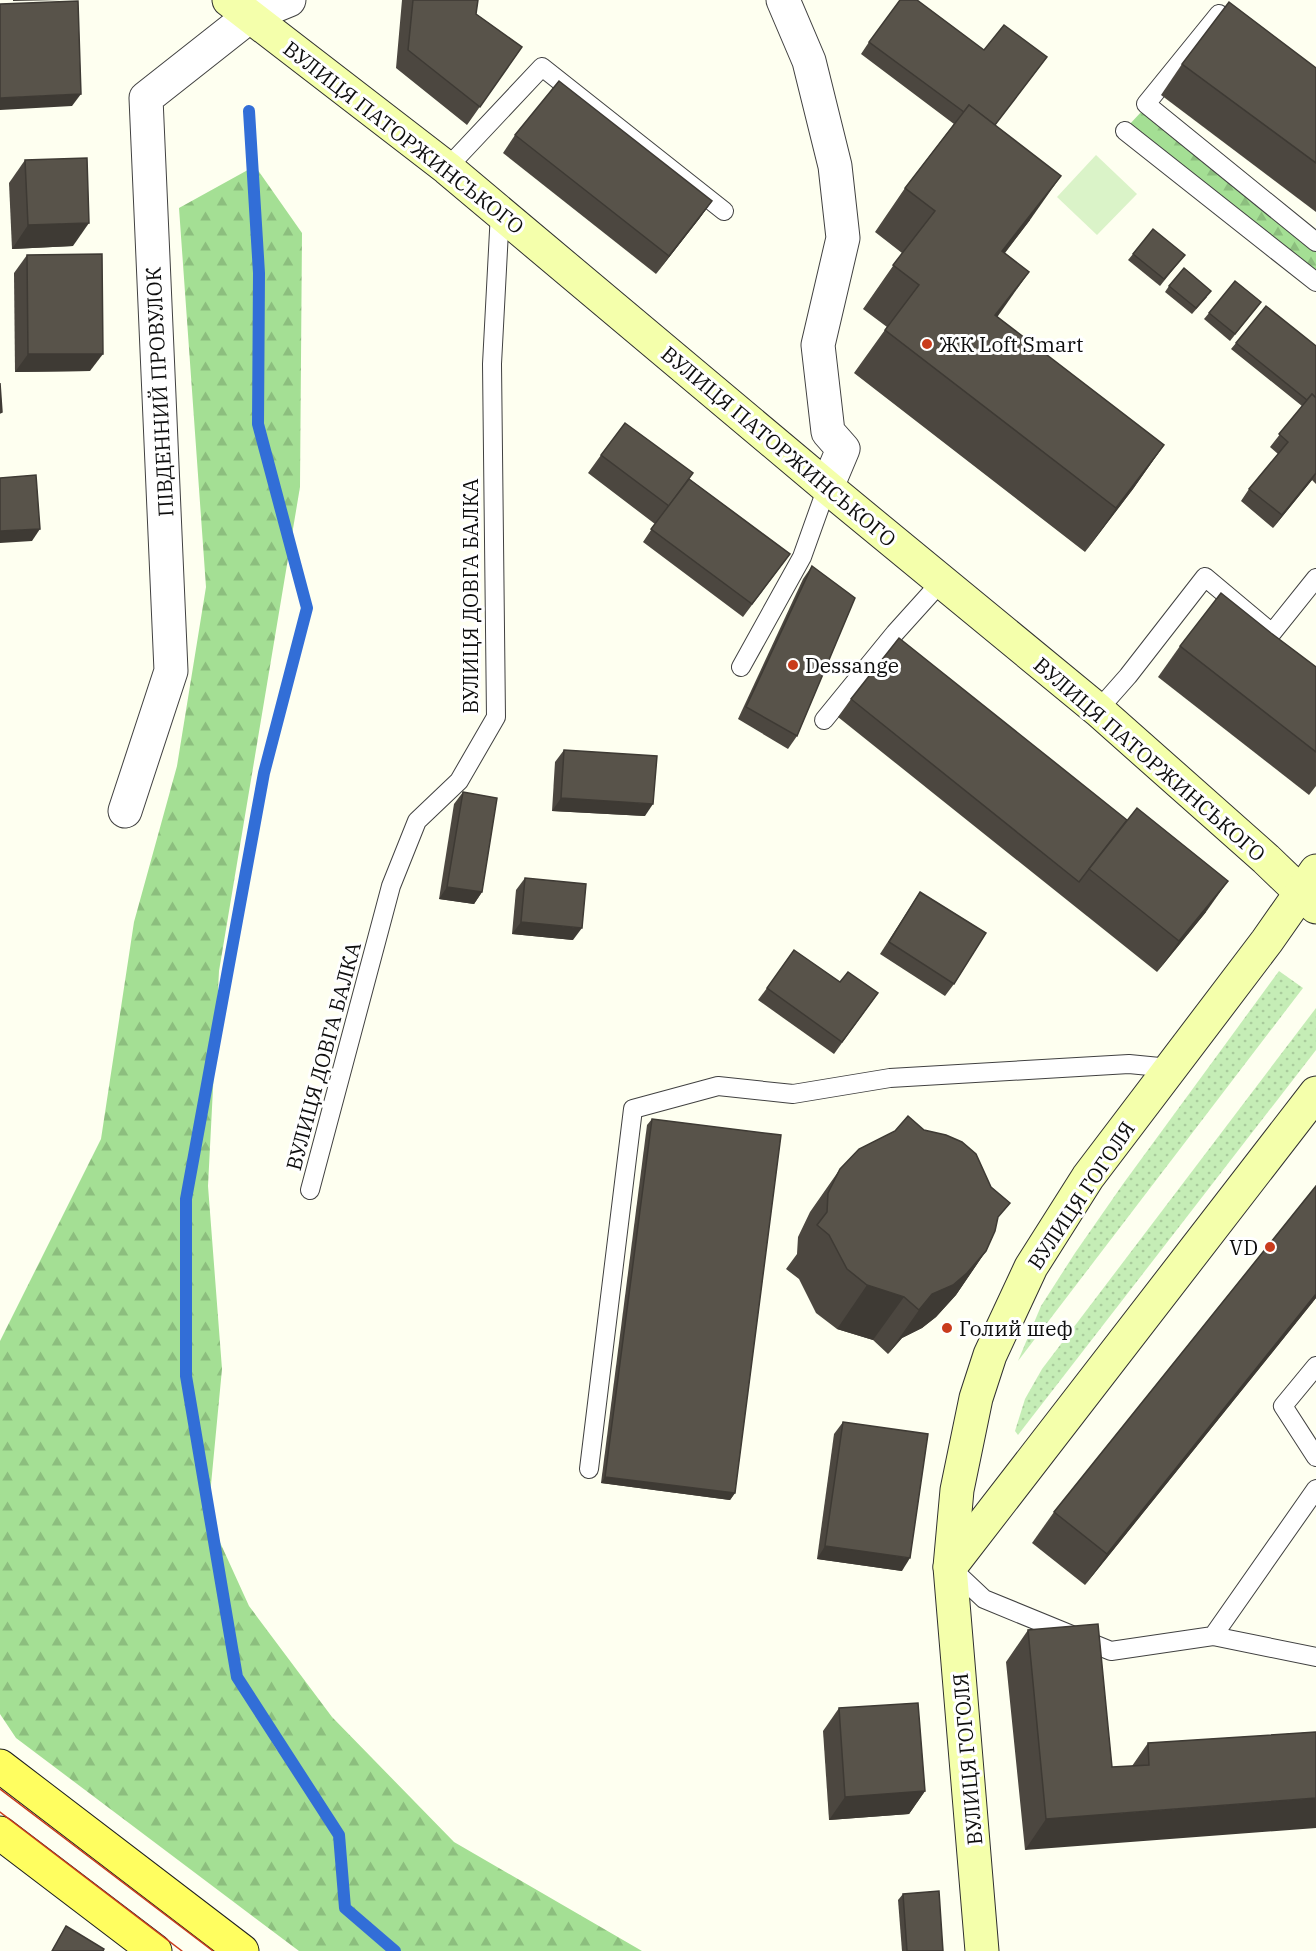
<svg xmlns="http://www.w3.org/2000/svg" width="1316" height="1951" font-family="'IBM Plex Serif',serif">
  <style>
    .grass { fill: url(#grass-dots) }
    .forest { fill: url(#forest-firs) }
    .pitch { fill: #daf3c8 }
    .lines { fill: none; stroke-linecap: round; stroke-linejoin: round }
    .stream { stroke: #326ed7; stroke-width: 12 }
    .lane-casing { stroke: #414141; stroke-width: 20 }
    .street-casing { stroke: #414141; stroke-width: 35 }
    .secondary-casing { stroke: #303030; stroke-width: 35 }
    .primary-casing { stroke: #1f1f1f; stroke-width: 35 }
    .lane { stroke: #fff; stroke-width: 18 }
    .street { stroke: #fff; stroke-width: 33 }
    .secondary { stroke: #f4ffab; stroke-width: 33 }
    .primary { stroke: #fffe60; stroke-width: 33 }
    .tram { stroke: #c93c1c; stroke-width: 1.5 }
    .wall { fill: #4c4740 }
    .shaded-wall { fill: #3e3a34 }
    .building { fill: #58534a; stroke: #3e3a34; stroke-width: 1.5 }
    .poi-dot { fill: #c93c1c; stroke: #fff; stroke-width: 2 }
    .labels { text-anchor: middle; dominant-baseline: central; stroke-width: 6; stroke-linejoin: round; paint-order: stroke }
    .street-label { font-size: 21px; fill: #0e0e0e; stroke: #fff }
    .poi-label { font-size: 21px; fill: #0e0e0e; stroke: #fff; text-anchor: start }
  </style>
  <defs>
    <pattern id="grass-dots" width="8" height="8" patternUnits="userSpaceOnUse" patternTransform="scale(1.5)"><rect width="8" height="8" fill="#c5edb6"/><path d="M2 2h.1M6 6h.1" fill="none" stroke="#a8ca9b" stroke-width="1.8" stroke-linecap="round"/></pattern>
    <pattern id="forest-firs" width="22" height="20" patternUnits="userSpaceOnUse" patternTransform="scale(1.5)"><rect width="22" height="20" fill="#a4df94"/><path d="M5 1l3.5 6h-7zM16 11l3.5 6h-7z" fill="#8cbe7e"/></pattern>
  </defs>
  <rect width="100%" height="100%" fill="#fefff0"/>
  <g class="grass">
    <polygon points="1279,971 1303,988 1018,1361 1041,1306 1075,1253 1123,1184"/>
    <polygon points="1316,1008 1316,1050 1018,1435 1015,1431 1025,1399 1042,1369"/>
  </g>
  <g class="forest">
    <polygon points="1143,110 1316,250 1316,273 1128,126"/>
    <polygon points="255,166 302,233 300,487 219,971 208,1186 222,1369 208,1516 249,1606 332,1717 454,1842 642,1951 299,1951 16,1738 0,1714 0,1341 101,1139 134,922 177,766 206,587 179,208"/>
  </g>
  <polygon class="pitch" points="1096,155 1137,194 1097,235 1057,197"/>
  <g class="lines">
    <polyline class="stream" points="249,111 259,273 258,424 307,608 264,773 186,1199 186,1376 237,1677 339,1835 345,1908 395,1951"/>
    <defs>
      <g id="lane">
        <polyline points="1237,28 1219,14 1146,104 1316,242"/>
        <polyline points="1125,131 1316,282"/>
        <polyline points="447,168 542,67 724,211"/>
        <polyline points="741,667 802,557 827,487"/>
        <polyline points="1098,710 1128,676 1205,577 1272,633 1316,578"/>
        <polyline points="824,720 895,633 941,582"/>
        <polyline points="310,1190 391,886 417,821 459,781 496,717 492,364 500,212"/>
        <polyline points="1316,1366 1283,1406 1316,1457"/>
        <polyline points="589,1469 633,1109 718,1086 793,1094 890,1078 1129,1064 1170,1068"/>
        <polyline points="950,1567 984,1599 1111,1651 1213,1636 1316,1489"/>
        <polyline points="1213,1636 1316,1657"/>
      </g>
      <g id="street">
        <polyline points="783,0 809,61 835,166 843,238 818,345 828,432 843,449 827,487"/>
        <polyline points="125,811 171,671 146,98 250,16 289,0"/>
      </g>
      <g id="secondary">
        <polyline points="229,0 447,168 827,487 1098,710 1266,859 1316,907"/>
        <polyline points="950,1567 1316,1093"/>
        <polyline points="982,1951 950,1567 957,1490 976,1398 990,1355 1031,1267 1088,1177 1267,941 1316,871"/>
      </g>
      <g id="primary">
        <polyline points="0,1766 242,1951"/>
        <polyline points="0,1833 155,1951"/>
      </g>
    </defs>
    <use href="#lane" class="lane-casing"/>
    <use href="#street" class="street-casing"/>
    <use href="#secondary" class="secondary-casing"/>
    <use href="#primary" class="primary-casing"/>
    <use href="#lane" class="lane"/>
    <use href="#street" class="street"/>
    <use href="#secondary" class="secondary"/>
    <use href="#primary" class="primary"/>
    <g class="tram">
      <polyline points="0,1789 213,1951"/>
      <polyline points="0,1812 182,1951"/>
    </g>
  </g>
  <g class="wall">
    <polygon points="402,0 478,0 476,14 522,47 467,125 396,68"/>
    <polygon points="869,42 984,50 1047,57 995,125 1030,220 1005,253 997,317 1164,445 1133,489 1085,552 854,373 887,327 863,309 902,253 875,232 905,188 954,124 861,54"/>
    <polygon points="1182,64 1316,68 1316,212 1161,95"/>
    <polygon points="515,135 712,201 699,219 656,274 503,153"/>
    <polygon points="25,160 73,246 12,249 9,183"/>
    <polygon points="1133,254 1180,261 1160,286 1128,260"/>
    <polygon points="27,255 90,371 15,372 14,273"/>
    <polygon points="1169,286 1207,297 1192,314 1165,292"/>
    <polygon points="1261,302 1230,341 1204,319 1209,313"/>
    <polygon points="1236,343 1316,346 1316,484 1312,480 1273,528 1241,501 1249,489 1278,454 1270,447 1302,406 1231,349"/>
    <polygon points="601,455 689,479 790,554 743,617 643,542 655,524 588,473"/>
    <polygon points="812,566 797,736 788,749 738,719 803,579"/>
    <polygon points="1271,633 1316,667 1316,786 1309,795 1158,677 1180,646"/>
    <polygon points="851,699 1206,912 1157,972 838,717"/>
    <polygon points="564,750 645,816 552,811 555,762"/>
    <polygon points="463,792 482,892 474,904 439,899 454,804"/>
    <polygon points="525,878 573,940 512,934 516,890"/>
    <polygon points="920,892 954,984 945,996 880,954"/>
    <polygon points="840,982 878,993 834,1054 758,1000 767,988"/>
    <polygon points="652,1119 735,1493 730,1500 601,1483 647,1125"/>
    <polygon points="840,1169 997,1220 986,1251 956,1295 936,1317 922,1328 902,1338 888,1354 873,1340 837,1329 816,1313 799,1279 786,1269 797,1254 798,1237 810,1212"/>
    <polygon points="1316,1186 1316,1298 1085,1585 1032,1543 1054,1512"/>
    <polygon points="843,1422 902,1571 817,1559 834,1434"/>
    <polygon points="1028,1630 1112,1767 1132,1766 1148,1743 1316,1732 1025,1850 1006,1662"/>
    <polygon points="839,1708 925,1791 909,1814 829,1820 823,1731"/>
    <polygon points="903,1894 943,1951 902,1951 898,1900"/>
  </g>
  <g class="shaded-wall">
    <polygon points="13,0 61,0 13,1"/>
    <polygon points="81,94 72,106 0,110 0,98"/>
    <polygon points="1061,176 1030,220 972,295 1002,251"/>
    <polygon points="712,201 699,219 656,274 669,256"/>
    <polygon points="89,223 73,246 12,249 28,225"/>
    <polygon points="1029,272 998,316 964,359 995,315"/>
    <polygon points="28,354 103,354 90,371 15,372"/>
    <polygon points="1164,445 1133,489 1085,552 1116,508"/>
    <polygon points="1316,473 1312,480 1273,528 1282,515"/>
    <polygon points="40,529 32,541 0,543 0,531"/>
    <polygon points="561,798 653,804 645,816 552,811"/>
    <polygon points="1228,881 1206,912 1157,972 1179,941"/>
    <polygon points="447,887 482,892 474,904 439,899"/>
    <polygon points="521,922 582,928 573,940 512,934"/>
    <polygon points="986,1251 956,1295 936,1317 922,1328 902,1338 888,1354 919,1310 932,1294"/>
    <polygon points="867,1285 904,1297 873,1340 837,1329"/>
    <polygon points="1316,1294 1316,1298 1085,1585 1107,1554"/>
    <polygon points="605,1477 735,1493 730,1500 601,1483"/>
    <polygon points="825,1546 910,1558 902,1571 817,1559"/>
    <polygon points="925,1791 909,1814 829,1820 845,1797"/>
    <polygon points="1316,1798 1316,1828 1025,1850 1046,1819"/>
  </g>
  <g class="building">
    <polygon points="413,0 478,0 476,14 522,47 480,107 408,50"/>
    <polygon points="900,0 917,0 984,50 1004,25 1047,57 995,125 969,105 964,112 869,42"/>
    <polygon points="78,1 81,94 0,98 0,4"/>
    <polygon points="1229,2 1316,68 1316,163 1182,64"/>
    <polygon points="559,81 712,201 669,256 515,135"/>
    <polygon points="969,105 1061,176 1002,251 1029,272 995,315 1164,445 1116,508 885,330 919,285 893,265 935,211 905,188"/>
    <polygon points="87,158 89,223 28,225 25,160"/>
    <polygon points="1153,229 1185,255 1164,279 1133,254"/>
    <polygon points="102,254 103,354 28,354 27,255"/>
    <polygon points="1184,268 1211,291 1196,308 1169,286"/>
    <polygon points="1235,281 1261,302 1235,334 1209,313"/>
    <polygon points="1266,306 1316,346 1316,398 1312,394 1307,400 1236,343"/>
    <polygon points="0,383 2,412 0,413"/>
    <polygon points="1312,394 1316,398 1316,473 1282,515 1249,489 1288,442 1279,434"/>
    <polygon points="625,423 693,473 669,506 601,455"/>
    <polygon points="36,475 40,529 0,531 0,478"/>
    <polygon points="689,479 790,554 752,604 651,529"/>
    <polygon points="812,566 855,598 797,736 746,707"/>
    <polygon points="1221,593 1271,633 1316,667 1316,752 1180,646"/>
    <polygon points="899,638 1127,820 1089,869 1079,882 851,699"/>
    <polygon points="564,750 657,756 653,804 561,798"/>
    <polygon points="463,792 497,798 482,892 447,887"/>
    <polygon points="1137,808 1228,881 1179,941 1089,869"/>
    <polygon points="525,878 586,884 582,928 521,922"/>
    <polygon points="920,892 986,933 954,984 889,942"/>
    <polygon points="794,950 840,982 848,972 878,993 842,1042 767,988"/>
    <polygon points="908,1116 924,1130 946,1135 962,1142 976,1154 991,1187 1010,1203 998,1217 995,1231 986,1251 967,1273 953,1285 932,1294 919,1310 904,1297 867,1285 847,1269 829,1235 817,1225 827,1212 828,1193 840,1169 859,1149 895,1131"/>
    <polygon points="652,1119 781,1135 735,1493 605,1477"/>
    <polygon points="1316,1186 1316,1294 1107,1554 1054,1512"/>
    <polygon points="843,1422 928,1434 910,1558 825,1546"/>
    <polygon points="1098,1624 1112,1767 1149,1765 1148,1743 1316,1732 1316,1798 1046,1819 1028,1630"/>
    <polygon points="918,1703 925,1791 845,1797 839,1708"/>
    <polygon points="939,1891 943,1951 907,1951 903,1894"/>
    <polygon points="66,1926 104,1949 103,1951 52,1951"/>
  </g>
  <g class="poi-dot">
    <circle cx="927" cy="344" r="6"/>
    <circle cx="793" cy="665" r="6"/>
    <circle cx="1270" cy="1247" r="6"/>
    <circle cx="947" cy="1328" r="6"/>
  </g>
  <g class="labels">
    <g class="street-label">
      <text transform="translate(404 137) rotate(38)">ВУЛИЦЯ ПАТОРЖИНСЬКОГО</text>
      <text transform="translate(159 392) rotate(-93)">ПІВДЕННИЙ ПРОВУЛОК</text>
      <text transform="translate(779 446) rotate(40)">ВУЛИЦЯ ПАТОРЖИНСЬКОГО</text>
      <text transform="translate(470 596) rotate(-90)">ВУЛИЦЯ ДОВГА БАЛКА</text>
      <text transform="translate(1150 759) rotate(41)">ВУЛИЦЯ ПАТОРЖИНСЬКОГО</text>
      <text transform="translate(323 1056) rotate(-75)">ВУЛИЦЯ ДОВГА БАЛКА</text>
      <text transform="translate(1081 1195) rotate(-56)">ВУЛИЦЯ ГОГОЛЯ</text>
      <text transform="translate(967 1759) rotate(-95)">ВУЛИЦЯ ГОГОЛЯ</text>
    </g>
    <g class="poi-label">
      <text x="939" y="344">ЖК Loft Smart</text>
      <text x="805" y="665">Dessange</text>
      <text x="1258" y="1247" text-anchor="end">VD</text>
      <text x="959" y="1328">Голий шеф</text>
    </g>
  </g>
</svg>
